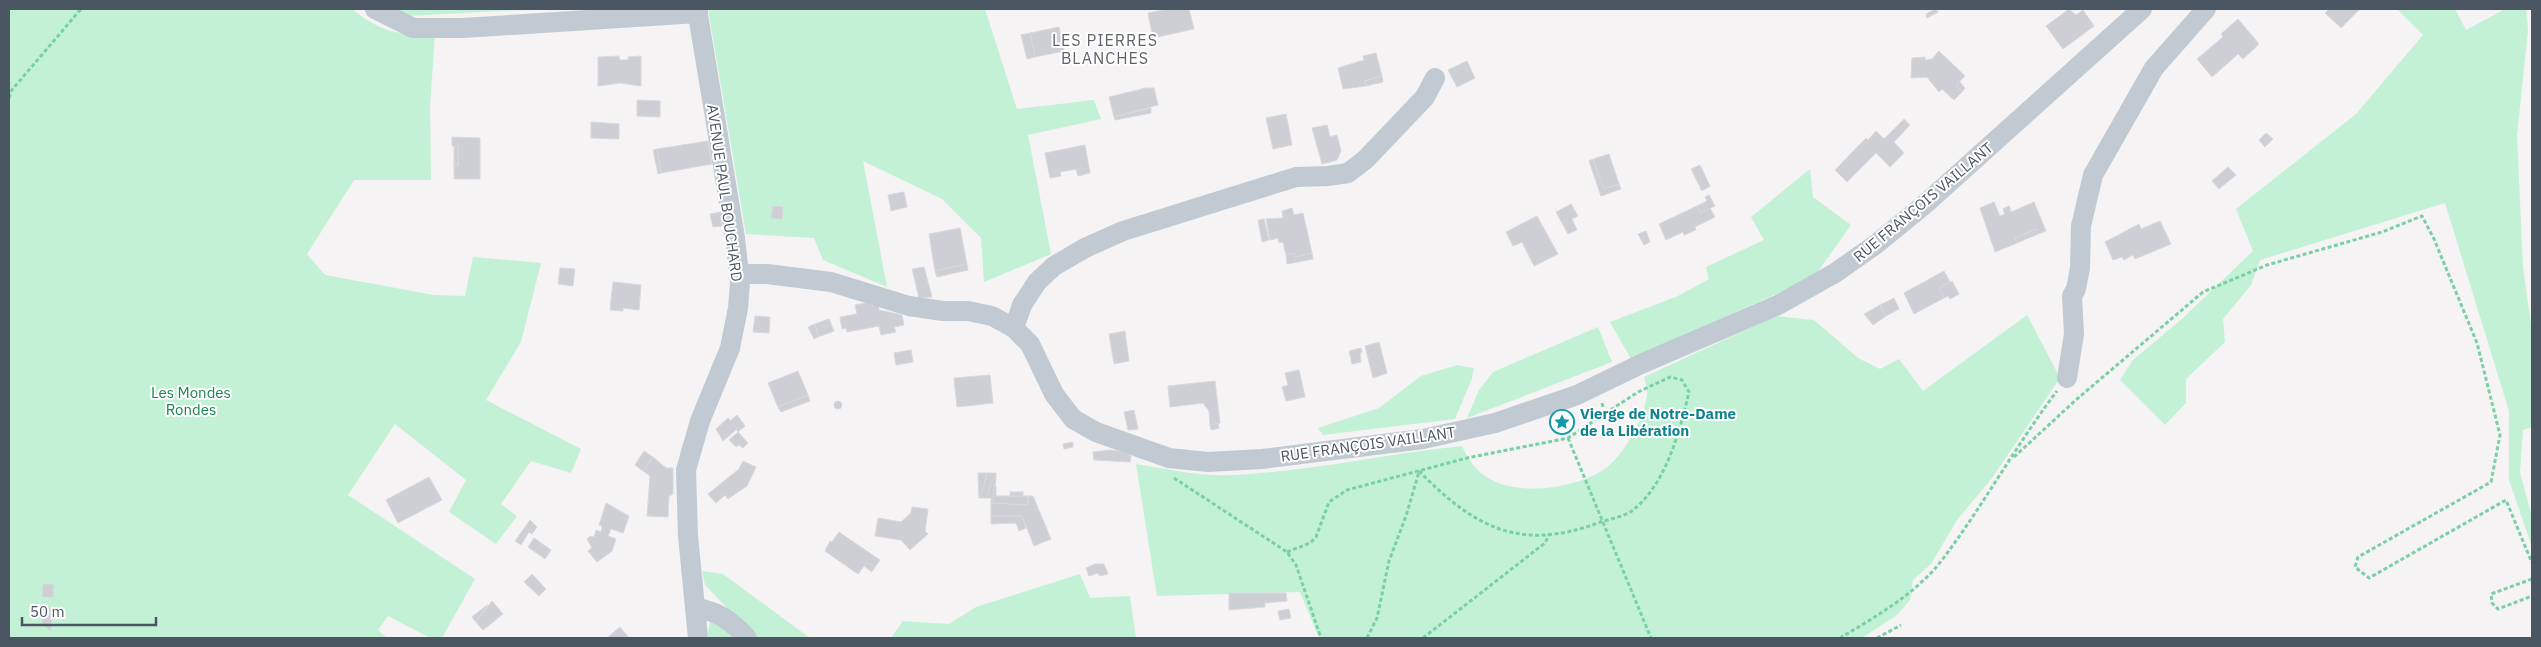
<svg xmlns="http://www.w3.org/2000/svg" width="2541" height="647" font-family="'IBM Plex Sans',sans-serif">
  <style>
    .green { fill: #c3f1d5 }
    .building { fill: #cdcfd5; stroke: #d7d9de }
    .lines { fill: none; stroke-linecap: round; stroke-linejoin: round }
    .path { stroke: #7ad0a6; stroke-width: 3; stroke-dasharray: 4 2.5; stroke-linecap: butt }
    .minor { stroke: #c1cad2; stroke-width: 20 }
    .labels { text-anchor: middle; dominant-baseline: central; stroke-width: 4; stroke-linejoin: round; paint-order: stroke }
    .street-label { font-size: 15px; fill: #4a5661; stroke: #fff }
    .park-label { font-size: 15px; fill: #17864f; stroke: #fff }
    .culture-label { font-size: 15px; font-weight: bold; fill: #0d838f; stroke: #fff; text-anchor: start }
    .neighbourhood-label { font-size: 16px; letter-spacing: 1px; fill: #5f6368; stroke: #fff }
  </style>
  <rect width="100%" height="100%" fill="#f5f3f3"/>
  <g class="green">
    <path d="M9,9H352C381,32 398,36 435,34L430,106L431,180H354L307,254L325,275L434,295L465,296L473,257L541,263L521,342L486,400L581,449L571,473L531,461L501,504L517,516L496,544L449,512L466,480L395,424L348,495L475,579L442,638H430L388,616L378,630L387,638H9Z"/>
    <polygon points="392,9 540,9 407,16"/>
    <polygon points="708,9 985,9 1017,109 1094,100 1101,119 1028,135 1051,254 984,282 981,238 942,199 863,161 887,287 823,260 814,238 746,234"/>
    <polygon points="2397,9 2455,9 2466,30 2505,9 2526,9 2528,30 2517,135 2523,267 2532,332 2532,427 2523,430 2520,472 2532,517 2532,547 2509,480 2509,411 2445,203 2260,260 2251,285 2223,319 2225,342 2186,379 2186,403 2165,425 2120,380 2133,360 2183,318 2253,251 2236,209 2356,114 2423,35"/>
    <polygon points="1810,169 1813,197 1851,225 1814,277 1631,359 1610,322 1678,296 1709,279 1706,267 1764,240 1751,217"/>
    <path d="M2027,315L2060,378L1992,478L1957,520L1931,564L1913,580L1910,600L1897,615L1862,638H1319L1300,592L1157,596L1136,464C1168,469 1202,477 1234,475C1311,471 1386,454 1462,446C1468,460 1477,473 1492,480C1522,496 1579,488 1606,468C1625,453 1644,419 1647,395C1648,389 1645,383 1644,377L1776,316L1814,320L1858,358L1880,369L1899,359L1923,391Z"/>
    <polygon points="1598,327 1612,362 1467,418 1479,390 1493,372"/>
    <polygon points="1457,365 1474,368 1472,378 1455,419 1323,435 1318,428 1379,408 1421,376"/>
    <polygon points="702,571 723,574 810,638 756,638 705,585"/>
    <polygon points="1080,574 1090,598 1130,596 1136,638 891,638 903,621 949,624 976,607"/>
    <polygon points="717,620 737,638 707,638 710,622"/>
  </g>
  <g class="building">
    <polygon points="1168,9 1189,9 1194,29 1153,38 1148,13"/>
    <polygon points="1935,9 1938,12 1927,18 1926,14"/>
    <polygon points="2069,9 2076,15 2083,10 2094,26 2063,49 2046,26"/>
    <polygon points="2329,9 2360,9 2341,28 2325,13"/>
    <polygon points="2238,19 2259,44 2243,59 2238,54 2212,77 2197,59 2223,37 2221,34"/>
    <polygon points="1059,27 1064,51 1035,57 1030,33"/>
    <polygon points="1030,33 1035,57 1027,59 1021,35"/>
    <polygon points="1939,51 1965,76 1956,85 1962,92 1954,100 1942,89 1939,92 1927,77 1911,78 1912,58 1925,57 1925,60 1932,59"/>
    <polygon points="1376,53 1382,76 1365,81 1366,86 1343,89 1338,68 1364,60 1363,56"/>
    <polygon points="619,56 620,60 628,60 628,57 641,56 641,86 620,83 598,86 598,57"/>
    <polygon points="1467,61 1475,78 1457,87 1448,70"/>
    <polygon points="1382,76 1383,82 1366,86 1365,81"/>
    <polygon points="1959,81 1965,88 1962,92 1956,85"/>
    <polygon points="1146,88 1154,88 1158,105 1114,117 1109,97"/>
    <polygon points="637,100 660,101 660,117 637,116"/>
    <polygon points="1151,108 1151,113 1115,120 1114,117"/>
    <polygon points="1286,114 1292,145 1273,149 1266,118"/>
    <polygon points="1904,119 1910,125 1894,142 1904,153 1890,167 1876,153 1847,182 1835,170 1866,138 1868,140 1876,131 1884,139"/>
    <polygon points="591,122 619,124 619,139 591,138"/>
    <polygon points="1327,125 1330,137 1337,135 1341,151 1337,160 1322,164 1312,128"/>
    <polygon points="2266,133 2273,139 2265,147 2259,140"/>
    <polygon points="452,137 480,138 480,179 454,179 454,165 458,165 458,146 452,146"/>
    <polygon points="708,141 712,164 661,173 657,149"/>
    <polygon points="1085,145 1090,173 1078,176 1076,169 1060,172 1061,176 1050,178 1045,153"/>
    <rect x="454" y="146" width="4" height="19"/>
    <polygon points="657,149 661,173 658,174 653,150"/>
    <polygon points="1609,154 1619,184 1604,189 1593,159"/>
    <polygon points="1593,159 1604,189 1619,184 1621,189 1601,196 1589,161"/>
    <polygon points="1700,165 1710,186 1702,191 1691,169"/>
    <polygon points="2228,167 2236,175 2219,189 2212,181"/>
    <polygon points="904,192 907,207 891,211 888,195"/>
    <polygon points="1709,195 1715,206 1700,213 1697,206 1707,201 1705,197"/>
    <polygon points="1994,202 2000,216 2005,214 2003,209 2009,206 2011,212 2034,202 2046,231 2038,234 2036,229 2015,238 2017,243 1995,252 1980,208"/>
    <polygon points="1571,204 1578,216 1572,219 1577,230 1568,234 1556,212"/>
    <polygon points="773,206 783,207 782,219 771,218"/>
    <polygon points="1697,206 1700,213 1710,208 1715,217 1695,227 1696,230 1684,235 1683,232 1666,240 1659,224"/>
    <polygon points="1292,208 1294,215 1303,213 1312,253 1295,257 1294,253 1286,255 1283,242 1279,243 1278,238 1270,240 1266,219 1283,218 1282,211"/>
    <polygon points="721,212 722,226 713,227 710,214"/>
    <polygon points="1537,216 1558,254 1534,266 1522,242 1513,246 1506,232"/>
    <polygon points="1264,219 1269,240 1262,242 1258,220"/>
    <polygon points="2160,221 2171,244 2135,259 2133,255 2124,260 2122,257 2113,260 2105,242 2139,224 2141,229"/>
    <polygon points="960,228 967,264 935,271 929,234"/>
    <polygon points="2036,229 2038,234 2017,243 2015,238"/>
    <polygon points="1646,231 1650,242 1644,245 1638,234"/>
    <polygon points="1294,253 1295,257 1312,253 1313,259 1287,264 1286,255"/>
    <polygon points="967,264 968,270 937,277 935,271"/>
    <polygon points="924,267 932,297 919,298 912,269"/>
    <polygon points="560,268 575,269 573,286 558,284"/>
    <polygon points="1944,271 1950,282 1939,288 1944,298 1914,314 1904,293"/>
    <polygon points="1952,281 1959,294 1950,299 1948,296 1944,298 1939,288"/>
    <polygon points="613,282 641,285 639,310 623,308 623,311 610,310"/>
    <polygon points="1894,298 1899,309 1886,316 1880,305"/>
    <polygon points="870,302 872,306 878,305 879,310 902,315 904,325 894,327 896,332 881,335 879,326 847,332 846,328 842,329 840,317 857,314 855,305"/>
    <polygon points="1880,305 1886,316 1873,325 1864,314"/>
    <polygon points="755,316 770,317 769,333 753,332"/>
    <polygon points="829,319 834,331 818,337 815,324"/>
    <polygon points="815,324 818,337 814,339 808,327"/>
    <polygon points="1125,331 1129,361 1114,364 1109,334"/>
    <polygon points="1379,342 1387,373 1373,378 1365,346"/>
    <polygon points="1361,348 1362,352 1360,353 1361,362 1352,364 1349,351"/>
    <polygon points="911,350 913,362 896,365 894,353"/>
    <polygon points="1299,370 1305,397 1286,401 1282,387 1288,385 1285,373"/>
    <polygon points="798,371 808,395 778,407 768,383"/>
    <polygon points="990,375 993,403 957,407 954,378"/>
    <polygon points="1215,381 1220,423 1210,425 1209,411 1203,403 1170,407 1168,386"/>
    <polygon points="808,395 810,401 781,412 778,407"/>
    <circle cx="838" cy="405" r="4"/>
    <polygon points="1134,410 1138,429 1128,430 1124,412"/>
    <polygon points="737,415 745,426 738,432 730,421"/>
    <polygon points="728,418 737,429 723,441 716,429"/>
    <polygon points="1218,423 1219,428 1211,430 1210,425"/>
    <polygon points="738,432 748,443 743,448 739,445 736,447 729,440"/>
    <polygon points="1073,442 1073,447 1064,449 1063,444"/>
    <polygon points="1111,450 1124,452 1131,456 1130,462 1094,460 1093,452"/>
    <polygon points="644,451 653,457 643,471 635,465"/>
    <polygon points="653,457 666,468 673,468 673,494 669,496 668,517 647,516 650,476 643,471"/>
    <polygon points="743,461 756,467 747,486 728,499 725,495 716,503 708,494 739,469"/>
    <polygon points="978,473 987,473 981,498 979,498"/>
    <polygon points="987,473 996,473 996,477 991,482 987,498 981,498"/>
    <polygon points="429,477 442,500 398,523 386,500"/>
    <polygon points="996,477 993,503 1028,505 1028,496 1033,496 1051,539 1034,546 1022,516 991,516 991,498 987,498 991,482"/>
    <polygon points="994,486 996,486 996,496 1028,496 1028,505 993,503"/>
    <rect x="1010" y="492" width="13" height="4"/>
    <polygon points="606,503 629,516 623,533 611,529 608,536 616,539 612,551 597,562 588,551 592,548 587,539 590,536 594,537 596,530 601,532 602,526 599,525"/>
    <polygon points="912,507 928,509 925,531 928,534 910,550 901,540 875,536 878,518 901,522 911,513"/>
    <polygon points="991,516 1022,516 1026,528 1019,531 1016,523 991,524"/>
    <polygon points="530,520 537,527 532,534 529,532 521,545 515,541"/>
    <polygon points="839,532 880,560 875,567 867,562 858,574 825,551 830,541 832,542"/>
    <polygon points="534,538 551,550 545,559 528,547"/>
    <polygon points="867,562 875,567 872,572 864,566"/>
    <polygon points="1095,564 1104,564 1108,574 1100,576 1098,573 1089,576 1086,568"/>
    <polygon points="532,574 546,589 539,596 524,582"/>
    <polygon points="43,584 54,584 53,597 42,597"/>
    <polygon points="1229,593 1286,593 1287,601 1265,603 1265,607 1229,610"/>
    <polygon points="492,601 503,614 483,630 476,622"/>
    <polygon points="487,605 488,605 476,622 472,617"/>
    <polygon points="42,607 52,607 51,631 42,624"/>
    <polygon points="1289,609 1291,618 1280,620 1278,611"/>
    <polygon points="620,627 629,638 607,638"/>
  </g>
  <g class="lines">
    <g class="path">
      <polyline points="9,98 11,91 81,9"/>
      <polyline points="1602,403 1605,414"/>
      <polyline points="1568,438 1651,638"/>
      <polyline points="2014,457 2077,399 2203,292 2267,265 2382,232 2422,216 2434,239 2477,343 2500,435 2491,482 2358,557 2355,567 2369,578 2506,500 2532,563"/>
      <polyline points="1174,478 1287,552 1296,565 1321,638"/>
      <path d="M1287,552L1310,543L1316,537L1329,502L1347,490L1467,458L1568,438L1638,392L1670,377L1682,380L1689,392C1680,431 1666,484 1633,510C1625,517 1608,519 1598,523C1519,552 1474,527 1419,471"/>
      <polyline points="2532,579 2491,594 2492,603 2498,609 2532,596"/>
      <polyline points="1367,638 1377,618 1389,561 1406,516 1419,472"/>
      <polyline points="1423,638 1545,543 1550,533"/>
      <path d="M1840,638C1875,617 1916,594 1942,560C1983,506 2016,445 2057,391"/>
      <polyline points="1877,638 1901,625"/>
    </g>
    <g class="minor">
      <polyline points="375,9 413,28 463,28 698,13"/>
      <polyline points="697,9 735,238 740,283 738,308 730,348 700,421 686,470 688,536 698,638"/>
      <polyline points="740,274 767,274 831,282 909,306 943,311 968,311 992,316 1014,328 1030,344 1054,394 1073,419 1096,432 1169,458 1208,462 1262,459 1423,439 1495,423 1577,395 1641,364 1778,305 1835,273 1875,245 1924,205 2142,9"/>
      <polyline points="1014,328 1022,305 1037,282 1054,266 1085,248 1123,231 1296,177 1328,176 1348,173 1366,159 1425,97 1435,78"/>
      <polyline points="2067,378 2074,334 2072,296 2076,289 2080,268 2081,226 2093,175 2154,68 2206,9"/>
      <path d="M695,608C719,611 731,621 747,638"/>
    </g>
  </g>
  <defs>
    <symbol id="sight-ring" viewBox="-11 -11 22 22"><circle r="9.5" fill="#fff" stroke="#0f9aa8" stroke-width="1.5"/><path d="M0-6L1.8-2.2L6-1.7L2.9 1.2L3.7 5.4L0 3.3L-3.7 5.4L-2.9 1.2L-6-1.7L-1.8-2.2Z" fill="#0f9aa8"/></symbol>
  </defs>
  <g fill-rule="evenodd">
    <use href="#sight-ring" x="1548" y="408" width="28" height="28"/>
  </g>
  <g class="labels">
    <g class="street-label">
      <text transform="translate(725 193) rotate(82)">AVENUE PAUL BOUCHARD</text>
      <text transform="translate(1923 202) rotate(-40)">RUE FRANÇOIS VAILLANT</text>
      <text transform="translate(1368 444) rotate(-8)">RUE FRANÇOIS VAILLANT</text>
    </g>
    <g class="park-label">
      <text x="191" y="392">Les Mondes<tspan x="191" dy="17">Rondes</tspan></text>
    </g>
    <g class="culture-label">
      <text x="1580" y="413">Vierge de Notre-Dame<tspan x="1580" dy="17">de la Libération</tspan></text>
    </g>
    <g class="neighbourhood-label">
      <text x="1105" y="40">LES PIERRES<tspan x="1105" dy="18">BLANCHES</tspan></text>
    </g>
  </g>
  <rect width="2541" height="647" fill="none" stroke="#4a5661" stroke-width="20"/>
  <path d="M22 617v8h134v-8" fill="none" stroke="#4a5661" stroke-width="2.5"/>
  <text x="30" y="617" font-size="15" fill="#4a5661" stroke="#ffffff" stroke-width="4" paint-order="stroke">50 m</text>
</svg>
